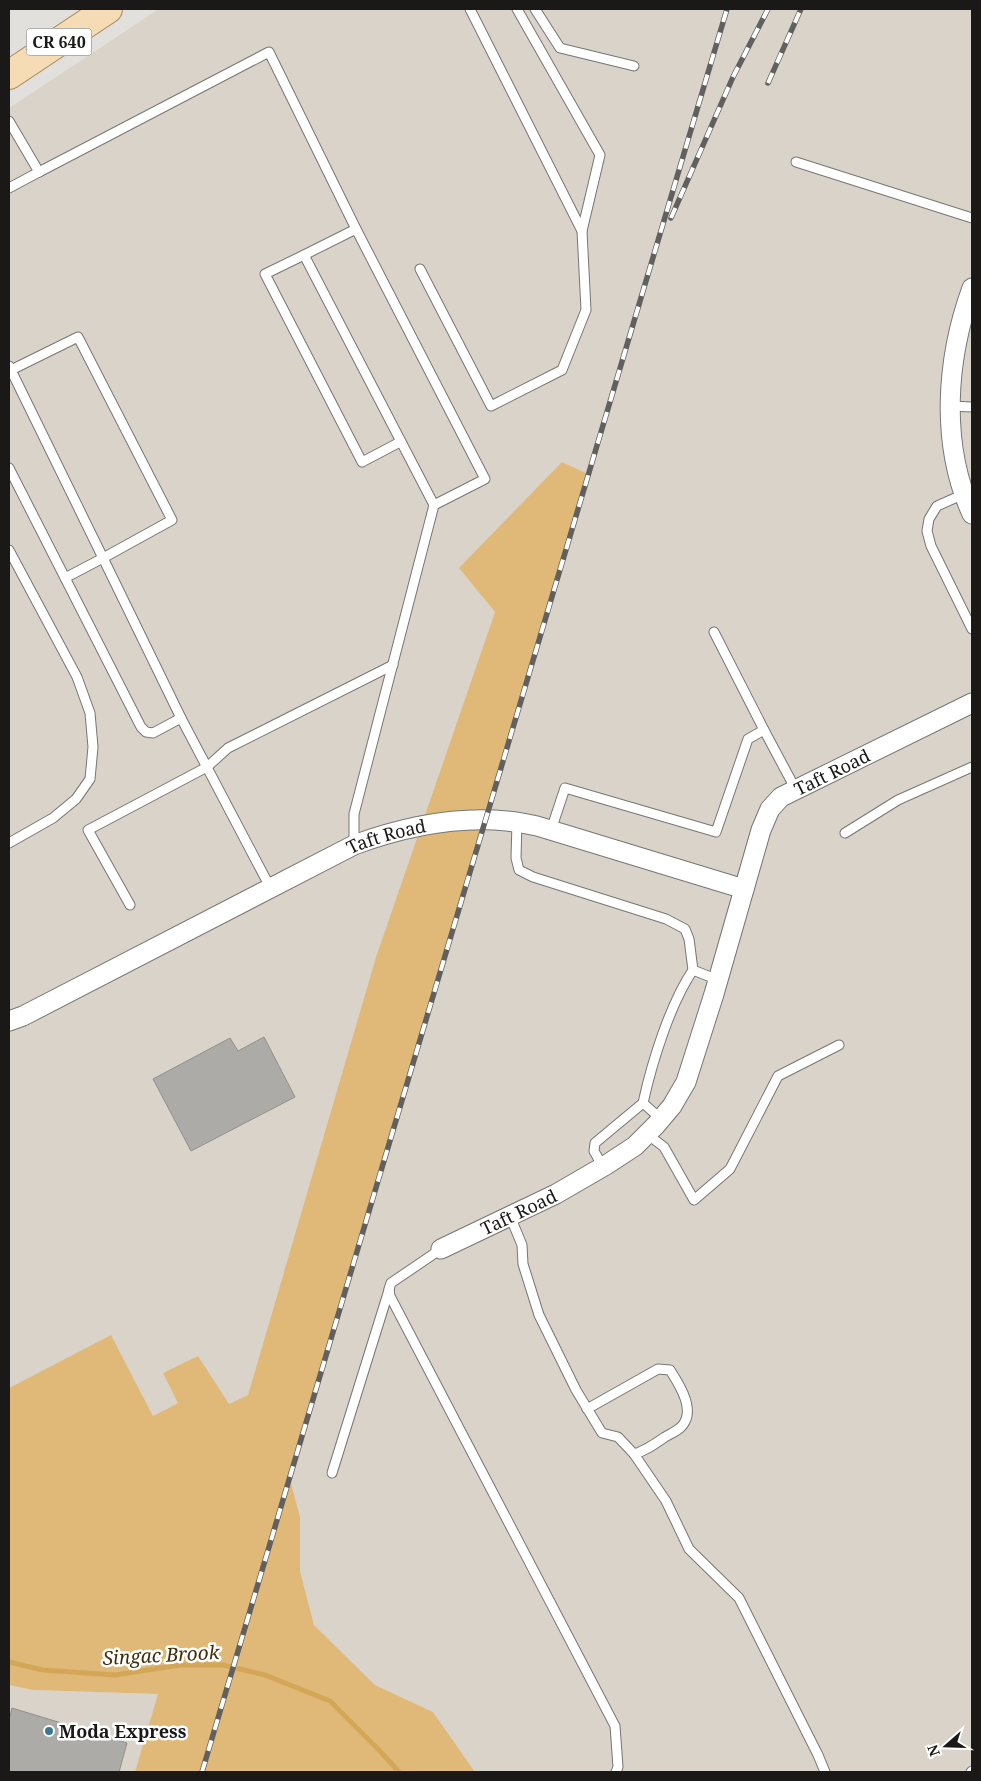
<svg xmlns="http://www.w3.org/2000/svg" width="981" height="1781" font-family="'Noto Serif',serif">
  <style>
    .built { fill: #d9d3c9 }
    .green { fill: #e0b979 }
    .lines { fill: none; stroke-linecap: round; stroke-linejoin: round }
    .stream { stroke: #d4a657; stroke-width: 5 }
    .building { fill: #adaba8; stroke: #91908d }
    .service-casing { stroke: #787674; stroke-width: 11 }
    .minor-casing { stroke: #787674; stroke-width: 21 }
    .primary-casing { stroke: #a4895d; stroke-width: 30 }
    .service { stroke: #fff; stroke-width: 9 }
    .minor { stroke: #fff; stroke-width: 19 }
    .primary { stroke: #f5dcb4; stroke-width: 28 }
    .rail-casing { stroke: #61605e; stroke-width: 5.5 }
    .rail { stroke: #fff; stroke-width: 4; stroke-dasharray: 11; stroke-linecap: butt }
    .poi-dot { fill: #3e7790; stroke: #fff; stroke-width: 2 }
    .labels { text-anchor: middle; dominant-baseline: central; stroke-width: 5; stroke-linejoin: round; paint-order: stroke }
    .shield { fill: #fff; stroke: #5f5e5d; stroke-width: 1 }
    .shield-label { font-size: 16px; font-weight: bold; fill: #1a1918 }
    .street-label { font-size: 18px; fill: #1a1918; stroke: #fff }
    .poi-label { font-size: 18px; font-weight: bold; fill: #1a1918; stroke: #fff; text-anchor: start }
    .water-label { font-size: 19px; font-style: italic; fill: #412e0a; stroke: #fff }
  </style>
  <rect width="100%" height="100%" fill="#e1e0dd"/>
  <g class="built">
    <polygon points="159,9 972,9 972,1772 475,1772 433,1712 375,1685 314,1625 300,1571 300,1517 291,1483 590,476 562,462 495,612 376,957 248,1395 229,1404 178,1403 153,1416 111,1335 9,1388 9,108"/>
    <polygon points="9,1685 33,1690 159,1694 135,1772 9,1772"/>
  </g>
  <polygon class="green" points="562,462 590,475 291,1483 300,1517 300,1571 314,1625 375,1685 433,1712 475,1772 135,1772 158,1694 33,1690 9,1685 9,1388 111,1335 153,1416 178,1403 163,1373 198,1356 229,1404 248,1395 376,957 495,612 459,568"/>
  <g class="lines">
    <polyline class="stream" points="9,1662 43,1670 115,1675 180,1665 223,1665 265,1675 330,1701 379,1750 399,1772"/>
  </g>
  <g class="building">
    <polygon points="264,1037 295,1097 191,1151 153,1079 230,1038 238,1051"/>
    <polygon points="12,1708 127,1743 119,1772 9,1772 9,1720"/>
  </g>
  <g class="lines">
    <defs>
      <g id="service">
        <polyline points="470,9 582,231 600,155 517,9"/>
        <polyline points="535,9 560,48 634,66"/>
        <polyline points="9,121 39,172 9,188"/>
        <polyline points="796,162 972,218"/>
        <polyline points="39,172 269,52 356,229 485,479 434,505 354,814 354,845"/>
        <polyline points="356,229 304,255 434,505"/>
        <polyline points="304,255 265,274 362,462 400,442"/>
        <polyline points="420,269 491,406 562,370 586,310 582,231"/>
        <polyline points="9,366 103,558 172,520 78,337 11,370"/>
        <polyline points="951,406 972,407"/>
        <polyline points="9,468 141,727 146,732 153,733 181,718 271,889"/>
        <polyline points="964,494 937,506 929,519 927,531 931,546 972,629"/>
        <polyline points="9,550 77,677 90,713 93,747 90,779 76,799 53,818 9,843"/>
        <polyline points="65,578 103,558 181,718"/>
        <polyline points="714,632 764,730"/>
        <polyline points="517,822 516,858 519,870 533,877 666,919 685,929 689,939 693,970 718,980"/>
        <polyline points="551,830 565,788 716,832 748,739 764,730 796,790"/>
        <polyline points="845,833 898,800 972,767"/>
        <polyline points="130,905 88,830 207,767 228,748 393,665"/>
        <path d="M661,1119L643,1103C652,1062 670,1004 693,970"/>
        <polyline points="647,1134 664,1147 694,1200 730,1169 778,1076 839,1045"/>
        <polyline points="603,1167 594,1151 595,1143 643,1103"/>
        <polyline points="510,1216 522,1245 523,1264 539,1315 576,1390 602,1433 618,1437 634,1454 666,1501 689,1549 739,1598 818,1755 825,1772"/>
        <polyline points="441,1249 391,1283 389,1289 390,1296 615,1726 618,1767 616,1772"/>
        <path d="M587,1409L658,1369L670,1370C679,1384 697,1411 681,1427C677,1431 670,1434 665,1437C655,1444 645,1451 634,1454"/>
        <polyline points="332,1473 389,1290"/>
        <polyline points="971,1772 972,1771"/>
      </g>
      <g id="minor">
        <path d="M972,288C946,359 940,444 972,514"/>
        <path id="s1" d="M9,1021L23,1016L354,845C403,827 454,816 507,821C517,822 528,824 537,826L744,889"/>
        <path id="s2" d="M441,1249L556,1194L606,1165L635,1146L656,1125L672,1106L686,1082L714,994L761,830L770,809L781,797L972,703"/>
      </g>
      <polyline id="primary" points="9,75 108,9"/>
    </defs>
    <use href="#service" class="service-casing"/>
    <use href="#minor" class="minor-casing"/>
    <use href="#primary" class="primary-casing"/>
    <use href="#service" class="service"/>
    <use href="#minor" class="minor"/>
    <use href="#primary" class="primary"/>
    <defs>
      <g id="rail">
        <polyline points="768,83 801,9"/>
        <polyline points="671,218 733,77 768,9"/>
        <polyline points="202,1772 727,9"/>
      </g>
    </defs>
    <use href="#rail" class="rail-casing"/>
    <use href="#rail" class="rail"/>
  </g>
  <circle class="poi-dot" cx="49" cy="1731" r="5"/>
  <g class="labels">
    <rect class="shield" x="26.5" y="28.5" width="65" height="27" rx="4"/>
    <g class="shield-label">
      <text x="59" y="42">CR 640</text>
    </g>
    <g class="street-label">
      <text stroke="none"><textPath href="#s2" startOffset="661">Taft Road</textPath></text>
      <text stroke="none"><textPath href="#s1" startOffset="421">Taft Road</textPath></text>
      <text stroke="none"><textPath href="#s2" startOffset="86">Taft Road</textPath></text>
    </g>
    <g class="poi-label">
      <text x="59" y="1731">Moda Express</text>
    </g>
    <g class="water-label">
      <text transform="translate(161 1655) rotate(-3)">Singac Brook</text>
    </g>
  </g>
  <rect width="981" height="1781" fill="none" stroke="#1a1918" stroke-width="20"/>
  <g transform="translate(946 1746) rotate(250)" stroke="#ffffff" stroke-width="4" paint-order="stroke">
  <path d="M0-4L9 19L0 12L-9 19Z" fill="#1a1918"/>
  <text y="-8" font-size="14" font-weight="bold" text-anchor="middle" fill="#1a1918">N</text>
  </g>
</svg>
